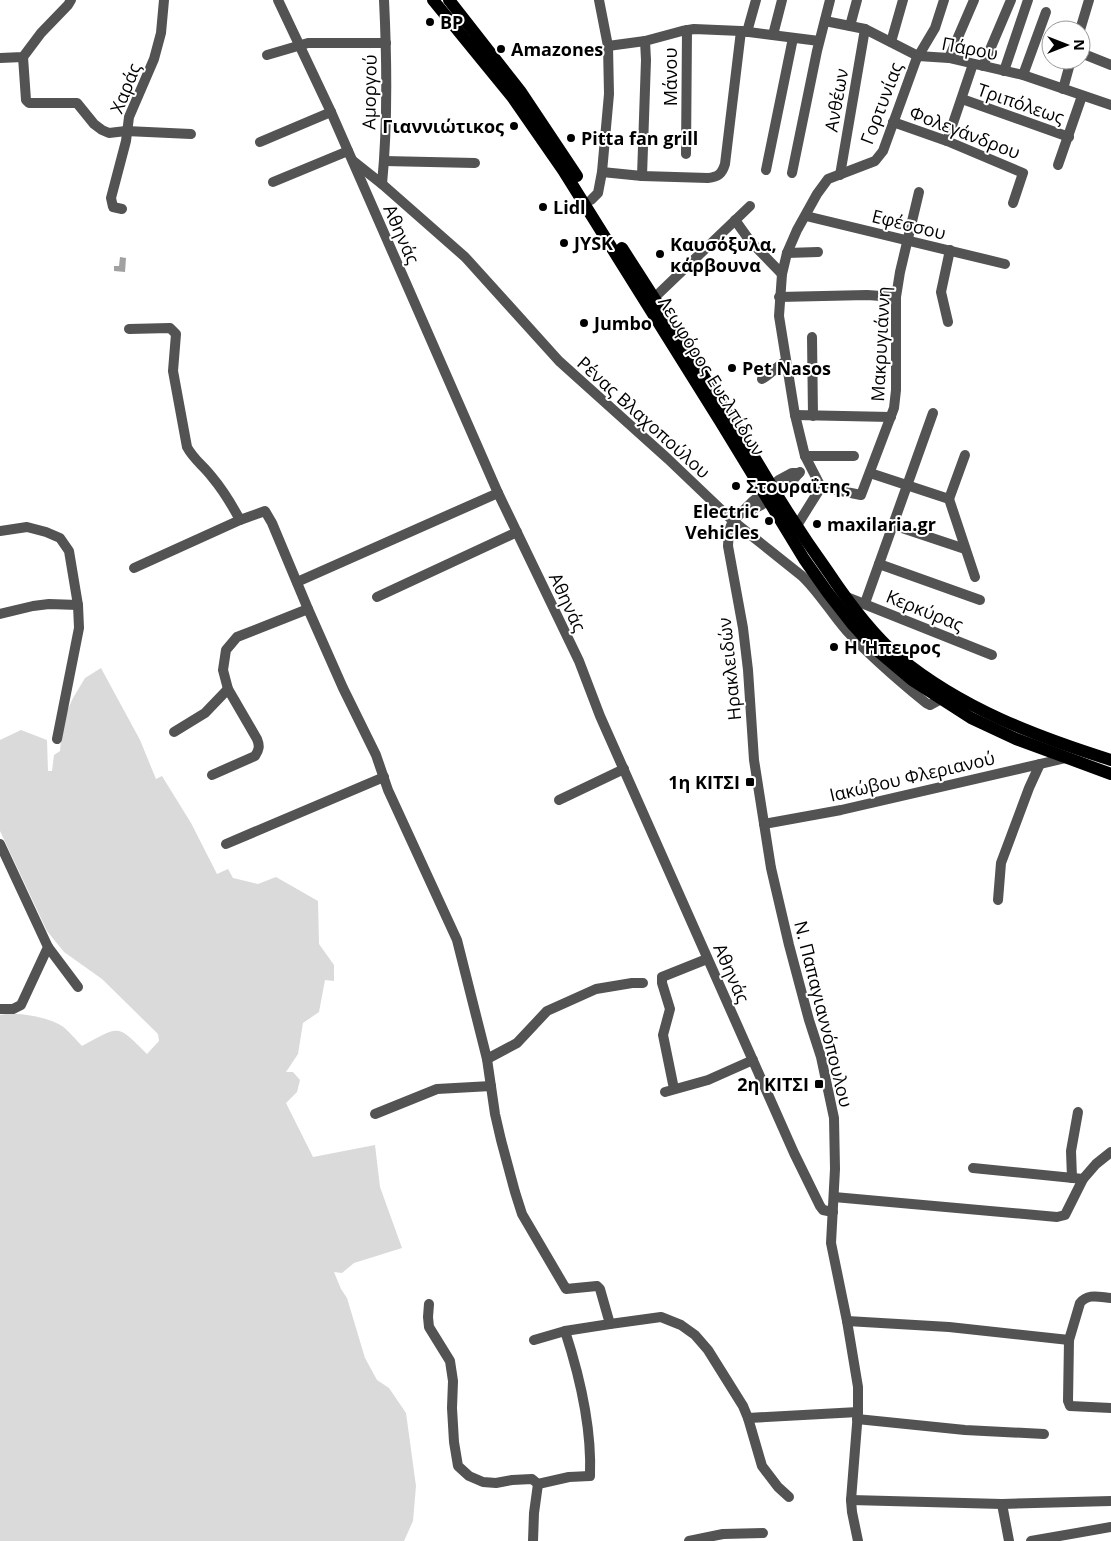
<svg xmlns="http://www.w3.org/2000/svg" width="1111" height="1541" font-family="'Open Sans',sans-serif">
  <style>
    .green { fill: #dadada }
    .water { fill: #a1a1a1 }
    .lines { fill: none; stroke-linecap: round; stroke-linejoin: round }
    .minor { stroke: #535353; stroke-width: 10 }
    .major { stroke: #000; stroke-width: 12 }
    .poi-dot { fill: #000; stroke: #fff; stroke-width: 2 }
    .labels { text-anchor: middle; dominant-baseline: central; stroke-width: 4; stroke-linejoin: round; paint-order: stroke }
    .poi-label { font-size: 18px; font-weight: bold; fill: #000; stroke: #fff; text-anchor: start }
    .street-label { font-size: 18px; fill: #000; stroke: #fff }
  </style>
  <rect width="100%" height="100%" fill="#fff"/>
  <path class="green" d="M101,668L140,740L156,779L162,776L191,823L217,874L228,869L233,878L258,884L276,877L318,901L319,944L334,965V981L325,980L319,1012L303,1023L298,1054L286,1072H293L300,1080L297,1092L286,1103L313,1157L375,1145L380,1187L402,1248L354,1263L342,1273L334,1272L341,1289L347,1298L365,1358L377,1380L389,1388L406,1413L416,1486L413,1521L404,1541H0V1015C16,1011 48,1017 62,1026C69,1031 76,1040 82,1046C120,1026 116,1023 147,1054L159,1041L158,1034L102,979L64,952L47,931L0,831V740L21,730L47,740L48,771H52L54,755L60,751L63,720L73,698L85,678Z"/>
  <polygon class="water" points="120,257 126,258 125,272 114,271 114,266 119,266"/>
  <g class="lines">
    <g class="minor">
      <polyline points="278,0 331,112 498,493 579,661 600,716 794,1153 820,1206 823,1210 833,1212"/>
      <polyline points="825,21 865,29 918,56 949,58 1023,75 1111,105"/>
      <polyline points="850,26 857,0"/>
      <polyline points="1080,30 1089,0"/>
      <polyline points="747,32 756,0"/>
      <polyline points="773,35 782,0"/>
      <polyline points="891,42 903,0"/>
      <polyline points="608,46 645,41 682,31 694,29 741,31 819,41"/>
      <polyline points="1081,53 1111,65"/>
      <polyline points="267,55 308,43 386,43"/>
      <polyline points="23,57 26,100 29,103 77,103 94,124 102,130 109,133 126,131 191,134"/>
      <polyline points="0,58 23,57 41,33 68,5 71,0"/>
      <polyline points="949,58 974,0"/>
      <polyline points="983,66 1011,0"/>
      <polyline points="1004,71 1028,0"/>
      <polyline points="1023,75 1046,12"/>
      <polyline points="1063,89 1071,60"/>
      <polyline points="962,99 1069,137"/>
      <polyline points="893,122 947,141 1023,173 1013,203"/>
      <polyline points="947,141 973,64"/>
      <polyline points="260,142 331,112"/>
      <polyline points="686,154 687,30"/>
      <path d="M353,161L382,184L465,257L559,361L668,459L733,521L802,576C819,592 831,613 846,630C871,657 898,680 926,703L930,705L941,699"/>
      <polyline points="384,161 475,163"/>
      <polyline points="1058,165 1082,96"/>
      <polyline points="766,170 793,38"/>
      <path d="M602,172L642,176L708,178C718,177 722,174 725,164L741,31"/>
      <polyline points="792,173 817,51 830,0"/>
      <polyline points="840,175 865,29"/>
      <polyline points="642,176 646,60 645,41"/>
      <polyline points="273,182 348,151"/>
      <path d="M382,184C388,123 387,61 384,0"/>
      <polyline points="591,200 598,193 602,172 609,94 608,46 599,0"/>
      <polyline points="122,209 113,207 111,198 126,141 129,117 154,59 161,33 164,0"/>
      <polyline points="806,216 1005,264"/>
      <polyline points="735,220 750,241 782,274"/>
      <polyline points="787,253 818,252"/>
      <polyline points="779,297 867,295 896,297"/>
      <polyline points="654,298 750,206"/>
      <polyline points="948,322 941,292 950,250"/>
      <path d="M129,329L170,328L176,334L173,371L187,447C194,460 203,465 212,477C223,490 232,505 240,520L265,511L272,523L308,609L343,688L376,755L388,790L457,940L487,1059L495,1114L501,1140L515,1192L522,1214L566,1289L597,1286L600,1289L610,1324L565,1331L534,1340"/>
      <polyline points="812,337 813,416"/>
      <path d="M762,379C771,374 777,366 786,361"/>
      <polyline points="795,415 891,417"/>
      <polyline points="805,456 854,456"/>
      <polyline points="799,473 792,473 779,480 752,502 733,521 729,530 728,546 743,628 748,670 754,760 771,868 789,945 809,1020 821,1057 834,1118 835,1169 831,1243 847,1321 858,1387 858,1412 851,1500 852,1512 858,1541"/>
      <polyline points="870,473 949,499 975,577"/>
      <polyline points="821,487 861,495 894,408 896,390 896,297 900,272 919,192"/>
      <polyline points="949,499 965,455"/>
      <path d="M744,513C766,505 785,490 800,472"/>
      <polyline points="893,525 965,549"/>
      <polyline points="796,527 821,487 805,456 795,415 779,316 782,274 787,253 797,230 817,194 828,179 875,161 883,151 916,60 935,28 944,0"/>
      <polyline points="0,531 27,527 46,532 60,538 69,551 78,605 79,628 57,739"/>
      <polyline points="879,564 980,600"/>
      <polyline points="134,568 240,520"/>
      <polyline points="297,582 498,493"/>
      <polyline points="844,596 992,655"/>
      <polyline points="377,597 517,532"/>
      <polyline points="865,603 933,413"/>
      <polyline points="0,614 33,606 49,604 78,605"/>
      <polyline points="174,732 205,713 228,689"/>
      <path d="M212,775L255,756C259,750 260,746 257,739L228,689L223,670L226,650L237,637L308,609"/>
      <polyline points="559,800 624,769"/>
      <polyline points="764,824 841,810 1066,758"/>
      <polyline points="0,844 48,947 21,1005 13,1009 0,1009"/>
      <polyline points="226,844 384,777"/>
      <polyline points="998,900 1001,863 1029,788 1040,764"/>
      <polyline points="48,947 78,987"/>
      <polyline points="487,1059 517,1043 547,1011 596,989 632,983 643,983"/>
      <polyline points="673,1084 663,1035 670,1009 662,983 662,977 707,959"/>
      <polyline points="665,1092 708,1080 753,1060"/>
      <polyline points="375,1114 437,1089 491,1086"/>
      <polyline points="973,1168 1083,1179"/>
      <polyline points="1072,1178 1071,1151 1078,1112"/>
      <polyline points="834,1197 1057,1217 1065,1215 1083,1179 1096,1164 1111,1152"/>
      <path d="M1111,1298C1099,1297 1088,1293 1080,1303L1069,1340L1068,1401L1070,1406L1111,1408"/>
      <polyline points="429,1304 428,1317 429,1327 450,1361 453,1381 452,1408 454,1442 458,1466 469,1476 483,1482 496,1483 512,1480 532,1479 538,1484 534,1513 533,1541"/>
      <polyline points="847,1321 949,1327 1069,1340"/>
      <polyline points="610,1324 661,1317 681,1325 695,1335 708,1350 743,1406 748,1418 762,1466 778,1487 789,1497"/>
      <polyline points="748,1418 858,1412"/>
      <polyline points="857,1419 965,1430 1044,1434"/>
      <path d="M538,1484L569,1477L590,1476C592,1427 580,1377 565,1331"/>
      <polyline points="851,1500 1002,1504 1111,1501"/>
      <polyline points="1002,1504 1009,1541"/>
      <polyline points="689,1541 723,1534 763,1533"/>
      <polyline points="1031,1541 1111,1527"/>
    </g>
    <g class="major">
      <polyline points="433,0 513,98 563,170 720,421 804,559 828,593 853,625 873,647 912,680 971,718 1016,739 1111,774"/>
      <polyline points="449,0 521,92 577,176"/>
      <path d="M622,248C670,323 719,399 765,475C785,509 806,541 829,573C849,603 871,633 899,657C961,708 1035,736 1111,760"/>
    </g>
  </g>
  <g class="poi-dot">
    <circle cx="430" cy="22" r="5"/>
    <circle cx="501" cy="49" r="5"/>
    <circle cx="514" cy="126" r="5"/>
    <circle cx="571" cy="138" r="5"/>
    <circle cx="543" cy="207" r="5"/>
    <circle cx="564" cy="243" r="5"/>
    <circle cx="660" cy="254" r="5"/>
    <circle cx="584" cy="323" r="5"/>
    <circle cx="732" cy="368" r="5"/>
    <circle cx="736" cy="486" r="5"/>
    <circle cx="769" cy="521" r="5"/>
    <circle cx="817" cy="524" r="5"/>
    <circle cx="834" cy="647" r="5"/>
    <rect x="745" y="777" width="10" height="10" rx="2.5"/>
    <rect x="814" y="1079" width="10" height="10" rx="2.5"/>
  </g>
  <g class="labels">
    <g class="poi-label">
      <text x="440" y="22">BP</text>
      <text x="511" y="49">Amazones</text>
      <text x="504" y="126" text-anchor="end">Γιαννιώτικος</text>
      <text x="581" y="138">Pitta fan grill</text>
      <text x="553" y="207">Lidl</text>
      <text x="574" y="243">JYSK</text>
      <text x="670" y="244">Καυσόξυλα,<tspan x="670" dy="21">κάρβουνα</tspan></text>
      <text x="594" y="323">Jumbo</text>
      <text x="742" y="368">Pet Nasos</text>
      <text x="746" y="486">Στουραΐτης</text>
      <text x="759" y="511" text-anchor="end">Electric<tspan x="759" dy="21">Vehicles</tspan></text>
      <text x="827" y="524">maxilaria.gr</text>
      <text x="844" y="647">Η Ήπειρος</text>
      <text x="740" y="782" text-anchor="end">1η ΚΙΤΣΙ</text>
      <text x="809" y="1084" text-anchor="end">2η ΚΙΤΣΙ</text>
    </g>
    <g class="street-label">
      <text transform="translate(970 48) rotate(11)">Πάρου</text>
      <text transform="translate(670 77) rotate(-90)">Μάνου</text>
      <text transform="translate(125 88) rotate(-68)">Χαράς</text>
      <text transform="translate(369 92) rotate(-89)">Αμοργού</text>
      <text transform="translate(836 100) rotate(-80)">Ανθέων</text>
      <text transform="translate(881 103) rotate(-69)">Γορτυνίας</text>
      <text transform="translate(1021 103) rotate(19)">Τριπόλεως</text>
      <text transform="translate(965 132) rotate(21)">Φολεγάνδρου</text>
      <text transform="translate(909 224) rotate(14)">Εφέσσου</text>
      <text transform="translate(402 234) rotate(66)">Αθηνάς</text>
      <text transform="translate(880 344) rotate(-87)">Μακρυγιάννη</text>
      <text transform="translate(712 376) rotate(58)">Λεωφόρος Ευελπίδων</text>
      <text transform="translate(644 417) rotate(42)">Ρένας Βλαχοπούλου</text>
      <text transform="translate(568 602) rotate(65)">Αθηνάς</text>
      <text transform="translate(925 610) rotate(22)">Κερκύρας</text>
      <text transform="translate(729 669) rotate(-96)">Ηρακλειδών</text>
      <text transform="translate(912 776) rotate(-13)">Ιακώβου Φλεριανού</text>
      <text transform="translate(732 973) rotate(66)">Αθηνάς</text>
      <text transform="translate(824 1014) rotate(76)">Ν. Παπαγιαννόπουλου</text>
    </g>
  </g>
  <g transform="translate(1066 45) rotate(90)"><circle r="24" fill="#ffffff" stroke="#999999"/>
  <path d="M0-4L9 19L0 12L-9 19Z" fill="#000000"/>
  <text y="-8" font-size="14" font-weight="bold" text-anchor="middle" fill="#000000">N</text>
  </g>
</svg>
